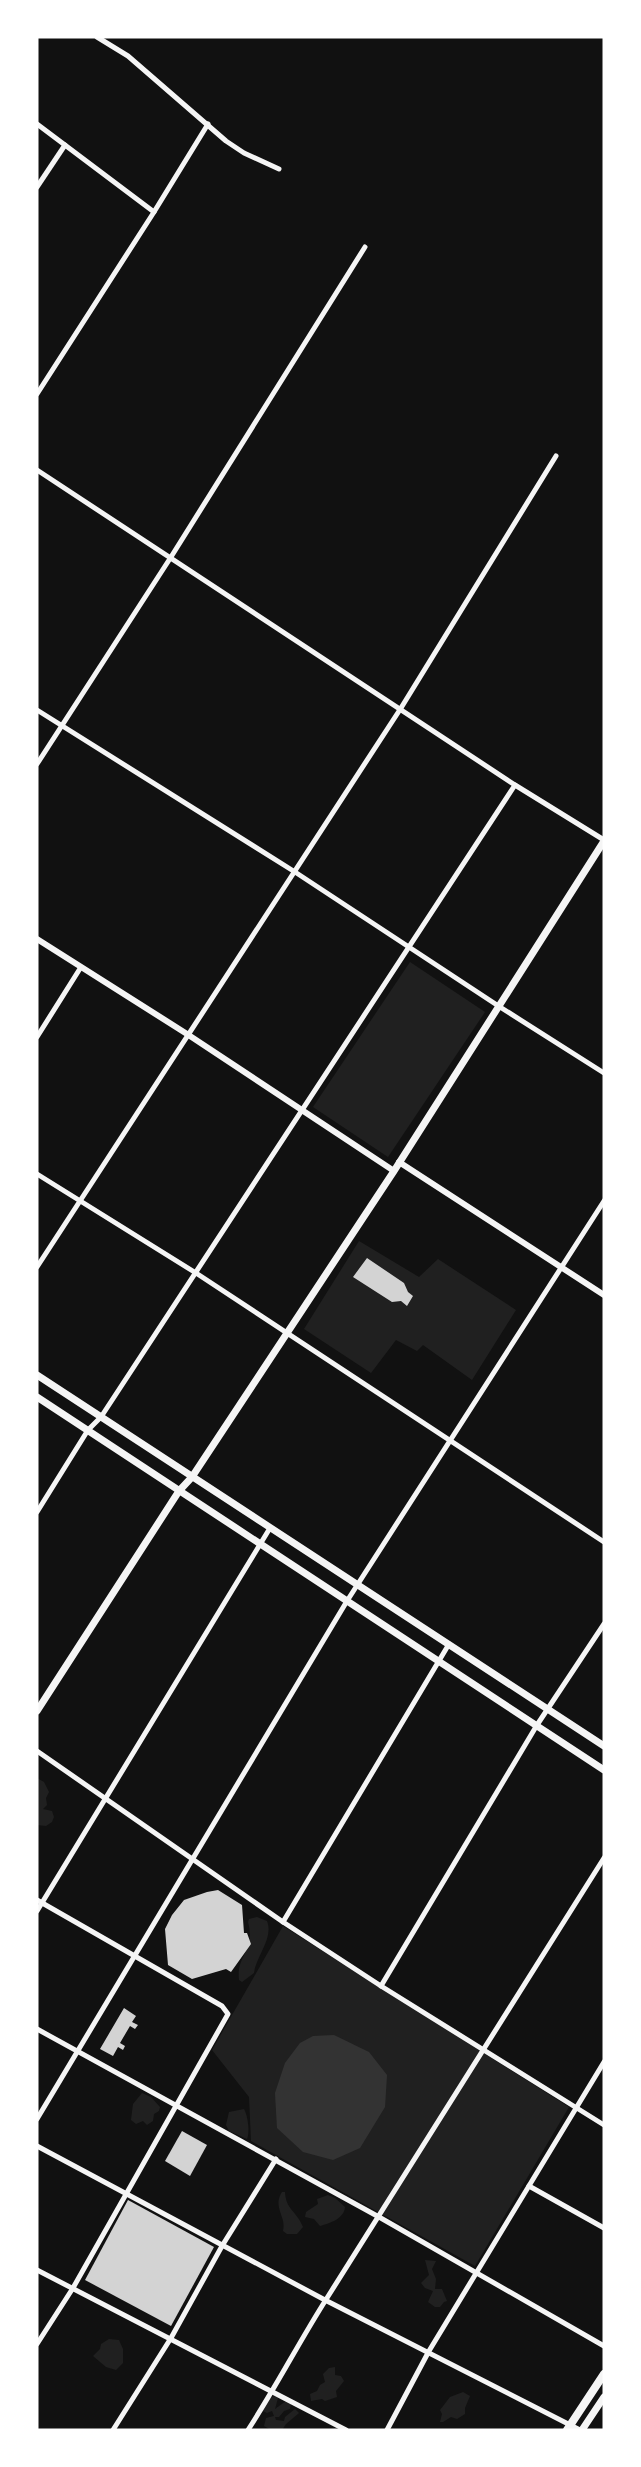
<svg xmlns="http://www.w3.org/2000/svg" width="641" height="2467" font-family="Rubik,sans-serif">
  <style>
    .green { fill: #202020 }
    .water { fill: #333 }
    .building { fill: #d3d3d3 }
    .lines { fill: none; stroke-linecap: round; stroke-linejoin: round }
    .minor { stroke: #f5f5f5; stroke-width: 5 }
    .tertiary { stroke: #f5f5f5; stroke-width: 6 }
    .secondary { stroke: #f5f5f5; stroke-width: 7 }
    .trunk { stroke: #f5f5f5; stroke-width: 8 }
  </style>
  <rect width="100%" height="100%" fill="#111"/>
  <g class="green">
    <polygon points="410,962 485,1012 388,1157 313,1107"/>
    <polygon points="359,1241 419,1277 438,1259 516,1310 472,1380 423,1345 417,1351 396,1340 371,1373 304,1329"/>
    <polygon points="37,1778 44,1782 49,1792 46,1798 47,1805 43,1809 52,1811 54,1817 52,1822 46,1826 37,1825"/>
    <path d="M257,1917L267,1921C274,1938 256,1956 254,1973L242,1982L239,1980C236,1954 256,1952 248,1922L249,1919Z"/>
    <polygon points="283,1926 569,2107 475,2266 251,2141 249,2097 212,2050"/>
    <polygon points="142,2093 151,2097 160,2107 159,2111 154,2114 153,2121 147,2125 143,2121 136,2124 131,2120 133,2104"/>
    <path d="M244,2109C248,2116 250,2133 247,2139L229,2131L226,2125L229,2112Z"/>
    <path d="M282,2192H285C286,2210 296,2210 303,2227L297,2234H287L283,2231C287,2217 272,2207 282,2192Z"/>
    <path d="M328,2195L335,2198L345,2207C344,2219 330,2223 320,2226L314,2219L305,2217L306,2212L318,2204L317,2199Z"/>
    <polygon points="425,2260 436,2261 432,2269 436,2279 435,2289 442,2289 447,2301 444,2302 440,2307 435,2307 428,2302 433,2291 425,2288 421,2283 429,2275"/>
    <polygon points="109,2339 119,2340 123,2349 123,2363 116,2370 106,2367 93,2356 100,2349 101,2344"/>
    <polygon points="335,2367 335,2375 341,2376 344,2381 336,2391 337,2397 325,2401 322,2399 311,2401 310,2394 317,2391 320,2385 325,2382 323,2374 329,2368"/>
    <polygon points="463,2392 470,2396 465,2408 465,2414 457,2419 451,2417 443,2422 440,2422 442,2414 440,2410 450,2397"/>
    <polygon points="275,2396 278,2398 275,2409 286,2401 291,2403 290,2409 284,2411 279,2417 275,2417 276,2420 284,2421 285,2417 295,2409 299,2413 286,2424 282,2430 271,2430 264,2426 266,2418 274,2416 272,2411 267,2413 261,2410 269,2398"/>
  </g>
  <polygon class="water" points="334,2035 369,2052 387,2075 385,2107 360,2148 333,2160 303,2152 277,2128 275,2093 285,2063 300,2043 313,2036"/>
  <g class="building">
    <polygon points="367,1258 404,1283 408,1292 413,1296 407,1306 401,1301 392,1302 353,1277"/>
    <polygon points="218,1890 242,1905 244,1933 247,1933 251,1944 231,1972 226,1969 192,1979 168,1965 165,1929 172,1915 184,1900 207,1892"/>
    <polygon points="124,2008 136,2016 132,2022 138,2025 135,2029 130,2026 120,2043 125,2046 123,2050 118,2047 113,2056 100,2049"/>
    <polygon points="182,2131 207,2145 190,2176 165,2161"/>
    <polygon points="128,2200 214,2247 171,2326 85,2280"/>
  </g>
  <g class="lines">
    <g class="minor">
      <polyline points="97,37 128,56 226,141 244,153 279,169"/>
      <polyline points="37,124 154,212"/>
      <polyline points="37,187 65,145"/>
      <polyline points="37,394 154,212 208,124"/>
      <polyline points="37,470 515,785 604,840"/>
      <polyline points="37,710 295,872 500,1007 604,1073"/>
      <polyline points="37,764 171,557 365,247"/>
      <polyline points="37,1037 81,967"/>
      <polyline points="37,1174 196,1273 604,1542"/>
      <polyline points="37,1267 401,708 556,456"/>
      <polyline points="37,1512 88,1430 101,1417 515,785"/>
      <polyline points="37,1751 283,1922 381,1986 604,2125"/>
      <polyline points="37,1900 222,2006 228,2014 73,2288 37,2344"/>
      <polyline points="37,1911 270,1528"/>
      <polyline points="283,1922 449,1644"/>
      <polyline points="381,1986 537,1725 604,1624"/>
      <polyline points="37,2029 379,2217 604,2346"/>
      <polyline points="37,2119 347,1601 604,1201"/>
      <polyline points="37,2146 325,2300 580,2430"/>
      <polyline points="529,2186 604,2228"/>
      <polyline points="37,2270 346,2430"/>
      <polyline points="113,2430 171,2338 222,2246 276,2159"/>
      <path d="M248,2430C276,2387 299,2342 327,2298C419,2151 511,2004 604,1858"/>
      <polyline points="387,2430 429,2351 604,2062"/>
    </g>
    <g class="tertiary">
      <polyline points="37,939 187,1034 394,1171"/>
      <polyline points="399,1162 604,1295"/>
    </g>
    <g class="secondary">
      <polyline points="37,1375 604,1746"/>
      <polyline points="37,1397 604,1770"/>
      <polyline points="37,1711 179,1491 192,1477 394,1171 604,841"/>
      <polyline points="582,2430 604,2397"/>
    </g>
    <polyline class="trunk" points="567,2430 604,2374"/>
  </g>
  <rect width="641" height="2467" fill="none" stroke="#ffffff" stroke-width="77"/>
</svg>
